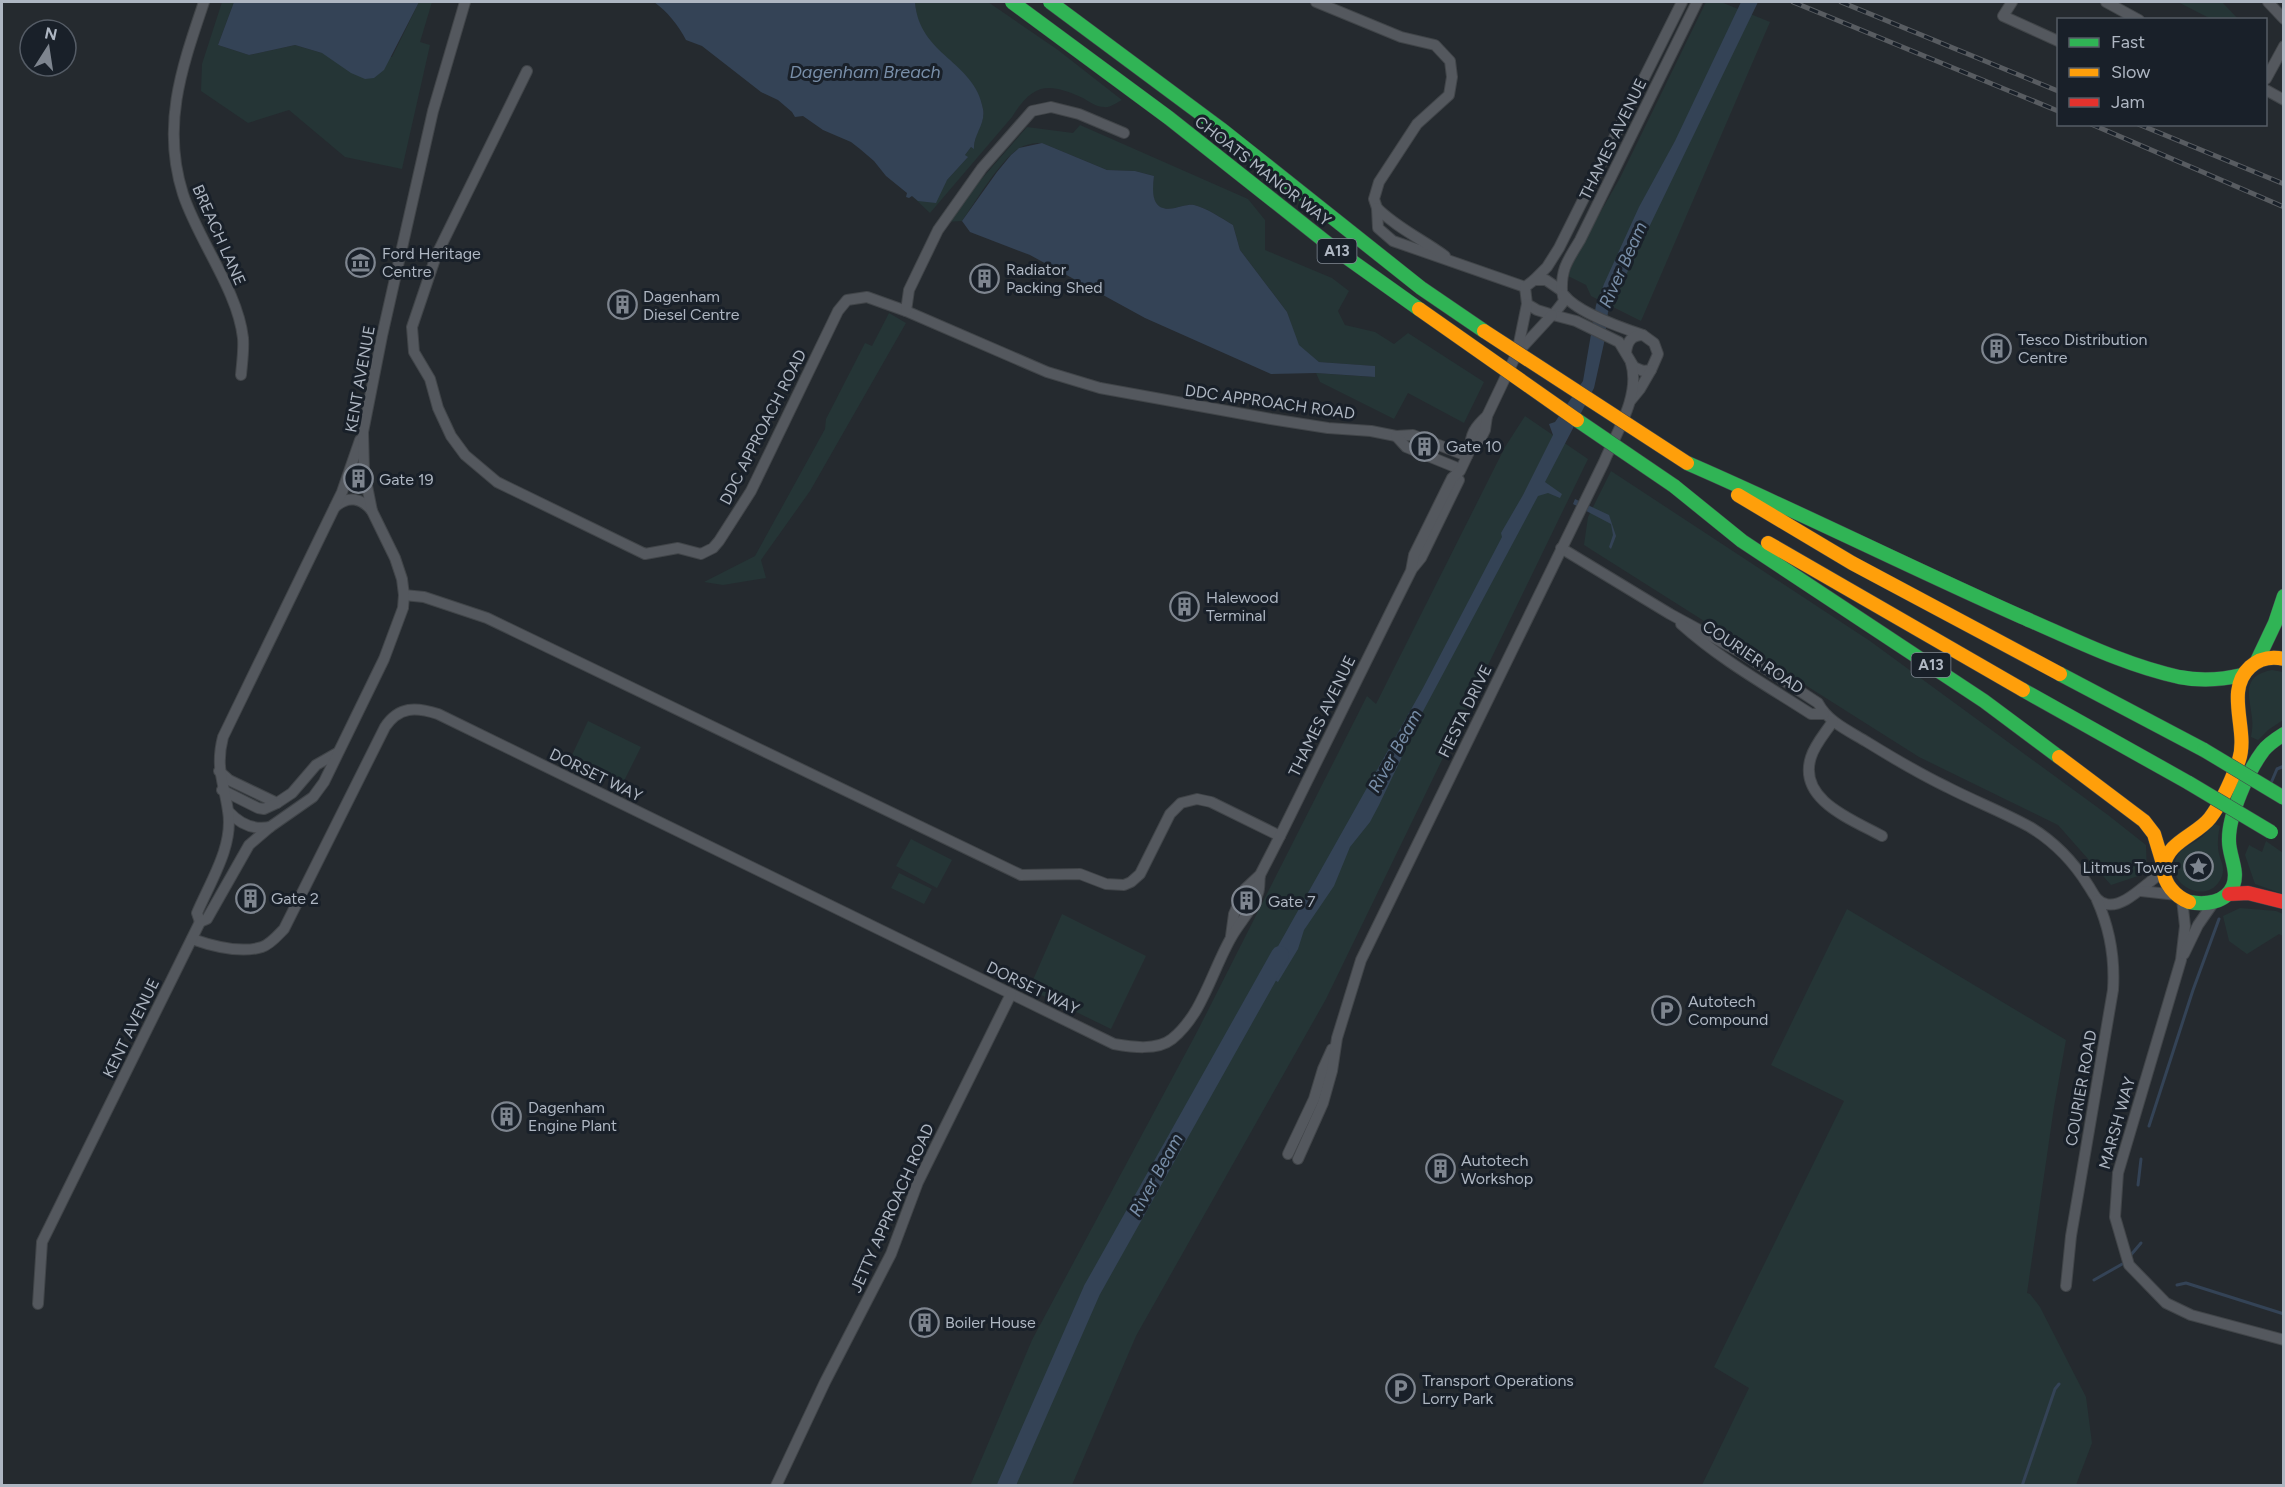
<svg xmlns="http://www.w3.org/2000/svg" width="2285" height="1487" font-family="Figtree,sans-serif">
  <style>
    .green { fill: #253536 }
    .water { fill: #344356 }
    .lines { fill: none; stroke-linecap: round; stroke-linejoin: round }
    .stream { stroke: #344356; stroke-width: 3 }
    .river { stroke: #344356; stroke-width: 18 }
    .street-casing { stroke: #414549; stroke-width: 12 }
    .fast-casing { stroke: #42464c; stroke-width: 15 }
    .slow-casing { stroke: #42464c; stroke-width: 15 }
    .jam-casing { stroke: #42464c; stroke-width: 15 }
    .street { stroke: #54585e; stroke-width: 10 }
    .fast { stroke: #30b455; stroke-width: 14 }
    .slow { stroke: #ff9f0a; stroke-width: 14 }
    .jam { stroke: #e5322d; stroke-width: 14 }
    .rail-casing { stroke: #585c61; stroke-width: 5 }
    .rail { stroke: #192029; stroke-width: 3; stroke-dasharray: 9; stroke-linecap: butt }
    .fast-bridge-casing { stroke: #41464b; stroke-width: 15; stroke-linecap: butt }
    .slow-bridge-casing { stroke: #41464b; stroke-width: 15; stroke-linecap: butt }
    .fast-bridge { stroke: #30b455; stroke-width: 14 }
    .slow-bridge { stroke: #ff9f0a; stroke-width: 14 }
    .labels { text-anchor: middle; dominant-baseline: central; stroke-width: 6; stroke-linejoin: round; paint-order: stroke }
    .shield { fill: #192029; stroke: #818994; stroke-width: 1.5 }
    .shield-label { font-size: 15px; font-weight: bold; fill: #aeb6c2 }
    .street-label { font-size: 16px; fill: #aeb6c2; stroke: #192029 }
    .poi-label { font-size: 16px; fill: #aeb6c2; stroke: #192029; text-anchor: start }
    .water-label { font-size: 18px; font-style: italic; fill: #788ea8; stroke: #192029 }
  </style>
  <rect width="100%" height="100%" fill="#252a2f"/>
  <g class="green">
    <polygon points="222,2 234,2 218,45 249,55 295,45 322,53 392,57 419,2 432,2 420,42 430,45 402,169 345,157 289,110 248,123 201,91 202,64"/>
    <path d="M915,2H988L1058,50L1122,100C1116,103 1110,108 1104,107C1097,107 1089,102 1083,98C1048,82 1033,83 1012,117L930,213L912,196L947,180L967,158L965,155L971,147L974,148C973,134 986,123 983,109C976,70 934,58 919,24C916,17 916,9 915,2Z"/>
    <polygon points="1706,2 1721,2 1770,22 1641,321 1591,296 1586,285 1568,276 1576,255 1620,178"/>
    <polygon points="2178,2 2222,2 2238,19 2211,19"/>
    <path d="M1080,125L1248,199L1265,220V250L1332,278L1349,291L1338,311L1345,325L1375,332L1394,344L1408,333L1484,382L1464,423L1408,393L1394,419L1320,382L1316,373L1374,377V366L1319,362L1298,345L1287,312L1240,250L1233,225C1221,218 1207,208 1194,205C1188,204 1180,207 1175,208C1150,213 1152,192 1154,176L1135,171L1107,170L1042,143C1034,143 1025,144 1018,149C999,162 976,201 962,221L944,222L1027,127L1073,133Z"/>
    <polygon points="889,313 906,323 810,491 761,560 766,578 723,585 704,582 755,556 825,429 826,419 865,343 872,346"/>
    <polygon points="1525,416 1588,459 1326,999 1136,1336 1072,1485 970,1486 1032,1340 1198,1030 1367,696 1376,704 1505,447"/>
    <polygon points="1611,471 1870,641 2108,815 2146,845 2147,873 2111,885 2058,825 1919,757 1584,545 1588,517"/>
    <path d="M2272,670L2283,672V720L2268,730L2258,740L2251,737C2252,731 2253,724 2252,718C2250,696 2240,676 2272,670Z"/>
    <polygon points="588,721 641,747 624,781 572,755"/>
    <path d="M2215,824L2220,826C2218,834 2217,845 2219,854C2221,862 2225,867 2222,876C2209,910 2158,882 2179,853C2185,846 2195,843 2202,837C2206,833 2210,828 2215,824Z"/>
    <polygon points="911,839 952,860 937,888 896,866"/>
    <polygon points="2266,841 2283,853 2283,894 2255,884 2245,855 2249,845 2262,852"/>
    <polygon points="899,873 932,889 924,904 891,888"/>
    <polygon points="2240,908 2276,911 2283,914 2283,936 2279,934 2247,954 2229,941 2223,916"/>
    <polygon points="1847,909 2066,1040 2054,1107 2027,1293 2030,1294 2040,1307 2086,1397 2092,1443 2076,1485 1702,1485 1749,1388 1714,1367 1844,1101 1771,1065"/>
    <polygon points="1062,914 1146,956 1111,1029 1029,989"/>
  </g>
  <g class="water">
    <polygon points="234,2 419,2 384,70 374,78 365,79 351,73 322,53 295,45 249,55 218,45"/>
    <path d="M654,2H915C919,56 975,61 983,109C986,124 973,135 974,149L971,147L965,155L968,157L947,180L936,203L918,201L912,196L909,198L906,197L907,193L886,176L874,161L860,149L851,142L823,130L803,116L795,117L792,112L778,100L761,92L702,46L686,40C679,26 667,11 654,2Z"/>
    <polygon points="1741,2 1758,2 1608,312 1604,343 1594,388 1545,482 1562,494 1560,498 1548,493 1538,496 1405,745 1401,759 1379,805 1370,822 1350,847 1334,886 1304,930 1298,949 1278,982 1263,973 1423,688 1502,537 1501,533 1523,495 1553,435 1549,424 1555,422 1583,381 1596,305 1604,284 1639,207 1675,141"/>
    <path d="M1042,143L1107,170L1135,171L1154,176C1152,192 1151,213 1175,208C1180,207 1188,204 1194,205C1207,208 1221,218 1233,225L1240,250L1287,312L1299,345L1319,362L1375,366V377L1316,373L1271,374L1145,318L1030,255L970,232L962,221L997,172L1011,155L1019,148Z"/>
    <polygon points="1575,499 1609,515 1616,536 1611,549 1609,547 1613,535 1611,524 1573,504"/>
  </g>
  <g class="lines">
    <g class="stream">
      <polyline points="2271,783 2277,769 2284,766"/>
      <polyline points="2149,1126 2193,990 2219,919"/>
      <polyline points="2138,1185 2141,1159"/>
      <polyline points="2130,1256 2141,1243"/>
      <polyline points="2094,1280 2124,1263"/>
      <polyline points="2177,1285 2186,1283 2284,1314"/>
      <polyline points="2022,1486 2055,1389 2059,1384"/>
    </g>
    <polyline class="river" points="1006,1486 1092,1290 1280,955"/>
    <defs>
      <g id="street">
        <path d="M204,2C182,67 161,125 183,194C198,240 238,291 243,338C244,350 242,363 241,375"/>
        <polyline points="1316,2 1401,37 1435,45 1450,61 1452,77 1449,95 1417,124 1379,182 1374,199 1377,208 1378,228 1393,241 1525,287"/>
        <polyline points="2012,2 2003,16 2058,41"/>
        <polyline points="2106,2 2139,20"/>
        <polyline points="2268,2 2284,19"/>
        <polyline points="527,71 436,256 412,327 414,352 430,379 438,408 451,436 465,455 497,482 645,554 678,548 701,554 713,548 719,541 751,491 838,311 847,300 867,297 906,311 1047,372 1100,388 1271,419 1328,428 1371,431 1396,436 1413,435 1467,456"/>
        <polyline points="2266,79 2284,46"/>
        <polyline points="2266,90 2284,100"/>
        <path d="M1377,208C1397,228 1422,239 1445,256"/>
        <polyline points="1534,280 1547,267 1559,248 1682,2"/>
        <polygon points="1534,280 1546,280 1562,291 1564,301 1553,315 1537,310 1527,304 1525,287"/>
        <path d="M1562,291C1561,267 1569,259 1580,240L1697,2"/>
        <path d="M1564,295C1578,313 1622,328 1643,335"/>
        <polyline points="906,311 909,290 938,230 982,168 1032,111 1051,107 1079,114 1124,133"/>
        <path d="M1553,315L1576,321L1619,342L1634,367L1643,371L1651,370L1658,354L1654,343L1643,335C1632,335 1627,341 1626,353"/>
        <polyline points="1517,353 1552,315"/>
        <polyline points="1631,400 1640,389 1651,370"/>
        <polyline points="1396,436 1406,447 1460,469"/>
        <path d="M1470,450C1470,434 1475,427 1487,416"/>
        <path d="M335,507C348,495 362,498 372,511"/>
        <path d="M1561,548L1670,614L1740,652L1818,703C1828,722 1849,731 1867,742C1893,758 1920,774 1947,787C1974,801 2003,812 2030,827C2053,841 2073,861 2088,885C2093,892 2096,902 2106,904C2125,909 2148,880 2164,872"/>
        <polyline points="1412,569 1421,558 1459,480"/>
        <polyline points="404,595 424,597 487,618 1021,875 1080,874 1106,884 1124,885 1131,882 1140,874 1170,814 1181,803 1197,799 1211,802 1280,836"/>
        <path d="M1681,624C1721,660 1766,685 1811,714H1824"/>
        <path d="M1833,721C1826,732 1815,744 1811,757C1797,800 1853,820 1882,836"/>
        <polyline points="219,771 229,780 277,803 292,793 316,765 337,753"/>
        <polyline points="222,790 258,808 264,809 277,803"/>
        <path d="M229,812C240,824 254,830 270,827"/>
        <polyline points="2141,891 2177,895"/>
        <polyline points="2182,899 2185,926 2181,960 2118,1173 2115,1217 2129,1265 2166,1303 2191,1315 2284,1340"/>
        <path d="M200,922L197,913C210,882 234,846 228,811C224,782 215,768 223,737L342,492L360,440"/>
        <polyline points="1231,936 1234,914 1240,900 1245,889 1260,875 1280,836 1396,601 1411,571 1414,555 1452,478 1460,471 1470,450 1479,442 1485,430 1487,416 1517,353 1527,304"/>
        <path d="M192,939C212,946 240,954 262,947C271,944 278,935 284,929L385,727C399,706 416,707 438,714L1114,1044C1131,1047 1157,1051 1172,1039C1203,1014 1212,970 1232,936C1240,922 1253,909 1258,893C1260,888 1259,881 1260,875"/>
        <polyline points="2184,954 2198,925 2214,902"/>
        <polyline points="1288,1154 1314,1099 1323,1069 1332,1049"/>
        <path d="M1298,1159L1323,1103L1332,1071L1337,1038L1361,960L1604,462C1616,433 1641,395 1631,363"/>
        <path d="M2066,1286L2071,1236L2113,990C2115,959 2110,929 2097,900"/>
        <polyline points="38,1304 42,1242 200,922 207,919 249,845 270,827 313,797 324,782 384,659 403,608 404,595 402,579 395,558 372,511 364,471 363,432 382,336 433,111 465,2"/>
        <polyline points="776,1486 825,1382 891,1254 918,1182 1011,994"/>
      </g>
      <g id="fast">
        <path d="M1687,463C1800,512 1909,567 2022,617C2073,639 2124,665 2179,677C2200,681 2221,680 2242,675"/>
        <polyline points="1674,486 1742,541 1984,701 2059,757"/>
        <polyline points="2257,661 2275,623 2284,596"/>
        <polyline points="2060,674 2204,750"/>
        <polyline points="2023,690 2189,783"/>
        <path d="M2189,902C2205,905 2226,903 2233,886C2239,871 2229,856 2229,841C2228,816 2248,771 2263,751C2268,744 2276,739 2284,734"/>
      </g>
      <g id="slow">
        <polyline points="1738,495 1852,563 2060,674"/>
        <polyline points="1768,543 2023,690"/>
        <polyline points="2059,757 2144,821 2154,834 2164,867"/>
        <path d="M2189,902C2176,897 2162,883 2164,867C2166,842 2197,835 2210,818C2222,802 2232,779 2239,760C2249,730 2224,691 2250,667C2260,658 2271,656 2284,659"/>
      </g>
      <polyline id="jam" points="2229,894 2248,893 2284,902"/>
    </defs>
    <use href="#street" class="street-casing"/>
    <use href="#fast" class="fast-casing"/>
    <use href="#slow" class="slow-casing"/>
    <use href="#jam" class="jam-casing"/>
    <use href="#street" class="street"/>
    <use href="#fast" class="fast"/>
    <use href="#slow" class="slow"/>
    <use href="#jam" class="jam"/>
    <defs>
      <g id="rail">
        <polyline points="1793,2 2058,111"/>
        <polyline points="1841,2 2058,91"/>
        <polyline points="2091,124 2284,207"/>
        <polyline points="2138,124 2284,184"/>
      </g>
    </defs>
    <use href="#rail" class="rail-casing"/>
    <use href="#rail" class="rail"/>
    <defs>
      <g id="fast-bridge">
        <polyline points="1012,2 1169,118 1332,247 1419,309"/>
        <polyline points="1050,2 1221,129 1421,288 1484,331"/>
        <polyline points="1577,420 1674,486"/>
        <polyline points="2204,750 2284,798"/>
        <polyline points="2189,783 2271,832"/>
      </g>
      <g id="slow-bridge">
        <polyline points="1419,309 1577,420"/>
        <polyline points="1484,331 1687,463"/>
      </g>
    </defs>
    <use href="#fast-bridge" class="fast-bridge-casing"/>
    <use href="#slow-bridge" class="slow-bridge-casing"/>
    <use href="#fast-bridge" class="fast-bridge"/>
    <use href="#slow-bridge" class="slow-bridge"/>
  </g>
  <defs>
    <symbol id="museum-ring" viewBox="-11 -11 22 22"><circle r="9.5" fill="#192029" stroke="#7e858f" stroke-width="1.5"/><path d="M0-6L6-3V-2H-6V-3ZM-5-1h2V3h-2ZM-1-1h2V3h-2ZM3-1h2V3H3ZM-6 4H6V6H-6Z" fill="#7e858f"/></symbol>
    <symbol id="building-ring" viewBox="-11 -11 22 22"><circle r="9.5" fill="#192029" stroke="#7e858f" stroke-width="1.5"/><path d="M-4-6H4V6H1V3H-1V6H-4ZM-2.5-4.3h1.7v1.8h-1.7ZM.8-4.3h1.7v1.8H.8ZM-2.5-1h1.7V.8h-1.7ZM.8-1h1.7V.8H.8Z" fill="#7e858f"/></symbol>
    <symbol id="sight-ring" viewBox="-11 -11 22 22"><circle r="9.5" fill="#192029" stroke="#7e858f" stroke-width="1.5"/><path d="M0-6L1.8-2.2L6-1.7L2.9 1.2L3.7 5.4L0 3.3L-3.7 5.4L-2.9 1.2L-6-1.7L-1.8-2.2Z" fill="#7e858f"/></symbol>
    <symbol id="parking-ring" viewBox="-11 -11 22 22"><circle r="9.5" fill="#192029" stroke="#7e858f" stroke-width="1.5"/><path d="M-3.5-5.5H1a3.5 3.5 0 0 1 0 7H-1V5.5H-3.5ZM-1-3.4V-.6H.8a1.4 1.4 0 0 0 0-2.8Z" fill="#7e858f"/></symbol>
  </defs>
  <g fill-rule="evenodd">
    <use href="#museum-ring" x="344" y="246" width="33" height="33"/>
    <use href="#building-ring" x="968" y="262" width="33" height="33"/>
    <use href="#building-ring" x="606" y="288" width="33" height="33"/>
    <use href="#building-ring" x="1980" y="332" width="33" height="33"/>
    <use href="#building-ring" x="1408" y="430" width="33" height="33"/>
    <use href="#building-ring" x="342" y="462" width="33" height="33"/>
    <use href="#building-ring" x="1168" y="590" width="33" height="33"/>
    <use href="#sight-ring" x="2182" y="850" width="33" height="33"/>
    <use href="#building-ring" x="234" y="882" width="33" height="33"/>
    <use href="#building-ring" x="1230" y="884" width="33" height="33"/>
    <use href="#parking-ring" x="1650" y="994" width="33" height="33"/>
    <use href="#building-ring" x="490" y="1100" width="33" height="33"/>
    <use href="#building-ring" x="1424" y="1152" width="33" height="33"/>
    <use href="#building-ring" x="908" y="1306" width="33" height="33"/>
    <use href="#parking-ring" x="1384" y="1372" width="33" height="33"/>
  </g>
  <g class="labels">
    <g class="shield">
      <rect x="1317.5" y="239" width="39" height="24" rx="4.5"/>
      <rect x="1911.5" y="653" width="39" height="24" rx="4.5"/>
    </g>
    <g class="shield-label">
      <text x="1337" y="251">A13</text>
      <text x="1931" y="665">A13</text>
    </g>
    <g class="street-label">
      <text transform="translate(1613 139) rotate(-64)">THAMES AVENUE</text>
      <text transform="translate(1263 171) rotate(38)">CHOATS MANOR WAY</text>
      <text transform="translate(219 235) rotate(66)">BREACH LANE</text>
      <text transform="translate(360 379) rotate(-80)">KENT AVENUE</text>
      <text transform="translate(1270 402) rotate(8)">DDC APPROACH ROAD</text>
      <text transform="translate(763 427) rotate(-63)">DDC APPROACH ROAD</text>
      <text transform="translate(1753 657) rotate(34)">COURIER ROAD</text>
      <text transform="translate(1465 711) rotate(-64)">FIESTA DRIVE</text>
      <text transform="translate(1322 716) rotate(-64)">THAMES AVENUE</text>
      <text transform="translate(596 775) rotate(26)">DORSET WAY</text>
      <text transform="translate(1033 988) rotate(26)">DORSET WAY</text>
      <text transform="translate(131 1028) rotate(-64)">KENT AVENUE</text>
      <text transform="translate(2081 1088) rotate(-80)">COURIER ROAD</text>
      <text transform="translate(2117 1123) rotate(-74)">MARSH WAY</text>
      <text transform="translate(892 1208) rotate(-66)">JETTY APPROACH ROAD</text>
    </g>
    <g class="poi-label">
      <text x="382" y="253">Ford Heritage<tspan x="382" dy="18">Centre</tspan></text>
      <text x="1006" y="269">Radiator<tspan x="1006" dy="18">Packing Shed</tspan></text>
      <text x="643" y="296">Dagenham<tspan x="643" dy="18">Diesel Centre</tspan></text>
      <text x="2018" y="339">Tesco Distribution<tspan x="2018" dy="18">Centre</tspan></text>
      <text x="1446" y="446">Gate 10</text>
      <text x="379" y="479">Gate 19</text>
      <text x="1206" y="597">Halewood<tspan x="1206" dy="18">Terminal</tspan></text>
      <text x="2178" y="867" text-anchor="end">Litmus Tower</text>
      <text x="271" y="898">Gate 2</text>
      <text x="1268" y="901">Gate 7</text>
      <text x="1688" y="1001">Autotech<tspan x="1688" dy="18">Compound</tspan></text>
      <text x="528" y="1107">Dagenham<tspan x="528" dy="18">Engine Plant</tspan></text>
      <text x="1461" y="1160">Autotech<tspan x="1461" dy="18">Workshop</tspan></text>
      <text x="945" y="1322">Boiler House</text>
      <text x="1422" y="1380">Transport Operations<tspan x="1422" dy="18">Lorry Park</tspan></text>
    </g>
    <g class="water-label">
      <text x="865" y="72">Dagenham Breach</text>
      <text transform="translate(1623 265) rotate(-66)">River Beam</text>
      <text transform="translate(1395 751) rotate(-61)">River Beam</text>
      <text transform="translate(1156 1175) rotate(-61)">River Beam</text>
    </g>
  </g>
  <rect width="2285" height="1487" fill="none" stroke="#aeb6c2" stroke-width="6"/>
  <rect x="2057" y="18" width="210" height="108" fill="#192029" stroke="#555c66" stroke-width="1.5"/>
  <rect x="2069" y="38" width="30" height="9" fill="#30b455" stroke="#555c66" stroke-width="1.5"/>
  <text x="2111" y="48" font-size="18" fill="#aeb6c2">Fast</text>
  <rect x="2069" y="68" width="30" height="9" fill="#ff9f0a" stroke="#555c66" stroke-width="1.5"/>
  <text x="2111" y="78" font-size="18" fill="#aeb6c2">Slow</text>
  <rect x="2069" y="98" width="30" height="9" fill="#e5322d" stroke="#555c66" stroke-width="1.5"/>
  <text x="2111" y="108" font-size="18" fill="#aeb6c2">Jam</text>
  <g transform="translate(48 48) rotate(12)"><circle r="28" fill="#192029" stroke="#555c66" stroke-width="1.5"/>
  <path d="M0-4.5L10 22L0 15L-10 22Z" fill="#7e858f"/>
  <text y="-9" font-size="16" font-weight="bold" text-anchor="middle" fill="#aeb6c2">N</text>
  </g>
</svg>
